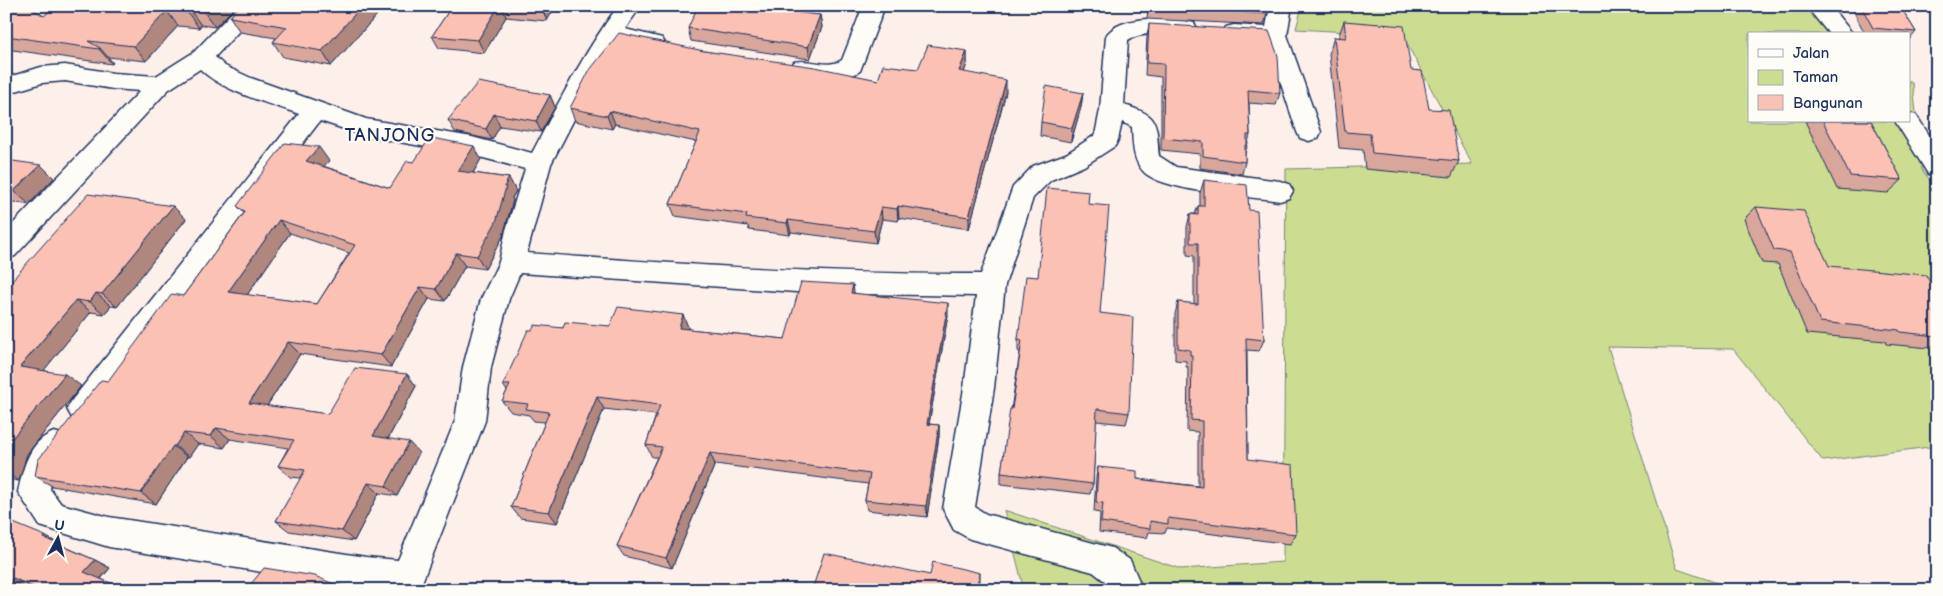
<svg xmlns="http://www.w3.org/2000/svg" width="1943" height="596" font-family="'Balsamiq Sans',sans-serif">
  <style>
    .green { fill: #ccdd91; stroke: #748678 }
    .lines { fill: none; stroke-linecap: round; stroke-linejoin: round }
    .minor-casing { stroke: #1b2f5e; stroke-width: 3 }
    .minor { fill: #fdfcf7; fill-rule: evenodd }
    .wall { fill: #d9a69c; stroke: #1b2f5e; fill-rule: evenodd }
    .shaded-wall { fill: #b0877f; stroke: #1b2f5e }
    .building { fill: #fcc1b5; stroke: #1b2f5e; fill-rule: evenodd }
    .labels { text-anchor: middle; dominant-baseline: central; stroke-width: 4.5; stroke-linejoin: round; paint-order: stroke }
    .quarter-label { font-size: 18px; letter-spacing: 1px; fill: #1b2f5e; stroke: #fdfcf7 }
  </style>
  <rect width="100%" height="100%" fill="#fdf0ea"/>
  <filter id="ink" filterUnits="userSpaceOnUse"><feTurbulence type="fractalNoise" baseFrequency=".02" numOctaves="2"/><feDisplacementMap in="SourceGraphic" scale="10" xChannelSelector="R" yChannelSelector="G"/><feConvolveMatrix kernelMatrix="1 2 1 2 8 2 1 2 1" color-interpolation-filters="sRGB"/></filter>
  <g filter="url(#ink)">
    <polygon class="green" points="1302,6 1808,6 1845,34 1749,34 1749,121 1909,121 1909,81 1913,84 1922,170 1937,189 1937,446 1823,461 1733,349 1608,347 1677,569 1738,590 1024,590 1004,510 1181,569 1283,562 1286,169 1472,164 1402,35 1296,29"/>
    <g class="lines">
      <defs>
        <g id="minor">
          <path d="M238,6H262L215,57L225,66L251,78L366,119L472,137L532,153C559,102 584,52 618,6H641L625,29L662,38L665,43L662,48L654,51L616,42L607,55L551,164L527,253C679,264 829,275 981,274L1013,187L1033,166L1066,154L1095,135L1100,110L1106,36C1119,14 1172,17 1194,23L1197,28L1194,33C1172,39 1149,28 1128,40L1124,105C1160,116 1156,121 1159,156L1176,167L1280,181L1289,184L1293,191L1289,198L1280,201C1250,196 1161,192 1143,171C1132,159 1133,142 1132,127L1122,122L1118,140L1115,146L1084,166L1051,180L1033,198L1005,285L994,388L975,507L986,514L1112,548L1130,560L1143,590H1110L1106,582L1093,572L970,539L954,530L943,509L964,388L976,296L811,293L520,273L509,299L491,367L485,421L419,590L366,589L109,547L40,526L18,492C23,468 29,441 54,432L65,435L69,445L53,470L50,489L61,504L109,517L366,557L398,560L455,421L463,367L481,299L499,262L506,230L525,169L472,155L365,136L320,121L92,418L82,422L72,418L67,409L72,400L299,114C269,103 223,92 200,69L168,90L15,256L6,259V231L140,91L113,89L65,81L42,83L6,94V78L41,67L65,65L113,73L156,76L194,52Z"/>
          <path d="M863,6H885L860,71C840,84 816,80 794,74L790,68L794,62C809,58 828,69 842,60Z"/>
          <polygon points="1270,6 1292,6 1287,35 1321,132 1318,138 1309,141 1300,138 1297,132 1267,42 1226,37 1223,32 1226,27 1234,25 1266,27"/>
          <polygon points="1806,6 1830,6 1853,34 1829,34"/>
          <polygon points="1909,113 1916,115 1937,147 1937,176 1928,174 1895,121 1909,121"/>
        </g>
      </defs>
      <use href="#minor" class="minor-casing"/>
      <use href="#minor" class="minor"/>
    </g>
    <g class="wall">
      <polygon points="6,6 44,16 55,6 236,6 215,27 201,25 199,28 178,26 146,61 108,57 113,63 112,64 6,49"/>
      <polygon points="239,6 385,6 331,66 283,57 273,42 276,38 240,32 230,17"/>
      <polygon points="452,6 555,6 547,21 506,17 484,53 439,48 432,36"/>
      <polygon points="747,6 746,7 820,15 822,27 810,59 691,41 688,28"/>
      <polygon points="1126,6 1269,6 1264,25 1147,19 1148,8"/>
      <polygon points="1851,6 1900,6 1916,32 1910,39 1909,34 1865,34"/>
      <polygon points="1344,21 1411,70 1429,109 1459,161 1451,177 1365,169 1363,150 1339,148 1329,54 1334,37 1338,38"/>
      <polygon points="1149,24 1280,93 1276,105 1249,103 1250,135 1245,154 1245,162 1242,174 1200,168 1200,154 1161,150 1161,77 1145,75 1147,36"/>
      <polygon points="704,51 878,80 918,69 967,51 967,64 964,72 1006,92 969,229 899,218 898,221 882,219 876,243 791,232 790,235 749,230 748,226 675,216 670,204 696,142 615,124 612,129 575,121 570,108"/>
      <polygon points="1937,58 1937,71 1932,63"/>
      <polygon points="1083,93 1081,107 1071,142 1040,136 1041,122"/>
      <polygon points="550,95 555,107 541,132 500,126 492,140 455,132 448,120"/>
      <polygon points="1805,121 1871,121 1902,180 1888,193 1837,189"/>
      <path d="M481,159L473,173L509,178L516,191L512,198L513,200L503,236L485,269L465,266L445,301L429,299L391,367L300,354L267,406L328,414L407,374L416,386L388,439L419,453L397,496L379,493L354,541L289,531L276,521L301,478L290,477L278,466L288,448L230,439L224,448L198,444L189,457H187L156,504L52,486L35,476L108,381L183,296L244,213L237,206L329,161L323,166L390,188L414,162ZM290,233L349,253L317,304L247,295Z"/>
      <polygon points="6,160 54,178 29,204 6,201"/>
      <polygon points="1204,180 1249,210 1264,340 1259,351 1247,350 1248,459 1296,534 1290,544 1167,528 1165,533 1149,532 1147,538 1099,532 1100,513 1094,512 1096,477 1098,467 1137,479 1198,486 1198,432 1187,431 1188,367 1186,367 1186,361 1175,360 1175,314 1178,302 1194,304 1194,256 1187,255 1187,227 1190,214 1195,214 1198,206 1200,206 1200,193"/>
      <polygon points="1088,204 1100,313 1129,413 1126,424 1096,421 1093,484 1090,494 1001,484 1001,473 1020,352 1018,351 1018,339 1038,277"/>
      <polygon points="173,206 186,219 117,307 111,306 104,314 91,312 44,370 81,386 27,454 19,481 6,479 6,287"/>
      <polygon points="1756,207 1829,266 1937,296 1937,343 1930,348 1886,344 1885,341 1807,334 1778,264 1762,263 1744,219"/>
      <polygon points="854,293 948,315 929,424 939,425 939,436 927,517 867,510 865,500 868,484 715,464 672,568 624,556 617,546 657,457 652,457 646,445 656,415 604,409 557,523 520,518 511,507 545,422 534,421 529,415 511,412 502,401 507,391 503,385 532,330 563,328 610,326 683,315 688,327 688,329 785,339"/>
      <polygon points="61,545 95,560 110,568 101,579 127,590 37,590 29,586 6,590"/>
    </g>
    <g class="shaded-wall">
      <polygon points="210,6 236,6 215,27 204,12"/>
      <polygon points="362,6 385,6 331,66 322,51"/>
      <polygon points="499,6 502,6 506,17 484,53 478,40"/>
      <polygon points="543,6 555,6 547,21 542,8"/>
      <polygon points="190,10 201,25 199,28 188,13"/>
      <polygon points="167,11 178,26 146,61 134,46"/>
      <polygon points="820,15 822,27 810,59 808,47"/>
      <polygon points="100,48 113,63 112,64 99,49"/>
      <polygon points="967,51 967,64 960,84 959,71"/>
      <polygon points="1006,80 1006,92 969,229 969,217"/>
      <polygon points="1083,93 1081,107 1071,142 1072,128"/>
      <polygon points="550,95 555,107 541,132 536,121"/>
      <polygon points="610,111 615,124 612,129 607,116"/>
      <polygon points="494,114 500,126 492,140 486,129"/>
      <polygon points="474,146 481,159 466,185 458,171"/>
      <polygon points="319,147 329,161 316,174 306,161"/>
      <polygon points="41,165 54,178 29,204 14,191"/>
      <polygon points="509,178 516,191 512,198 513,200 503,236 485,269 477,256 504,187"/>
      <polygon points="173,206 186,219 117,307 102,294"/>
      <polygon points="898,206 899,218 898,221 897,209"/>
      <polygon points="881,207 882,219 876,243 874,231"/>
      <polygon points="279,220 290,233 240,305 228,292"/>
      <polygon points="788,220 791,232 790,235 787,223"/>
      <polygon points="456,253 465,266 445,301 436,289"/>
      <polygon points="853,285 855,298 851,293"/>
      <polygon points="420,287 429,299 391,367 381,355"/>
      <polygon points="96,293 111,306 104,314 90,302"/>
      <polygon points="76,300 91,312 37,379 20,367"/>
      <polygon points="948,303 948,315 927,435 927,424"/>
      <polygon points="683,315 688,327 684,341 679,328"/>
      <polygon points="288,342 300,354 261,415 249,403"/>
      <polygon points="65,374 81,386 27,454 19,481 6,473 6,451 9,442"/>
      <polygon points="407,374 416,386 383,448 373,436"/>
      <polygon points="597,397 604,409 557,523 549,512"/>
      <polygon points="939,425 939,436 927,517 926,506"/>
      <polygon points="216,428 230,439 224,448 211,436"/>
      <polygon points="184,433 198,444 189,457 175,446"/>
      <polygon points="409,442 419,453 397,496 386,486"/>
      <polygon points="173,446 187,457 156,504 141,493"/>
      <polygon points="710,453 715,464 672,568 666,558"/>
      <polygon points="368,483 379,493 354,541 342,531"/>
      <polygon points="45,536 61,545 44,538"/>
      <polygon points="95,560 110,568 99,580 84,572"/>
      <polygon points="980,573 980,585 977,584"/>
      <polygon points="13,578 29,586 26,590 6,590 6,585"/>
      <polygon points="331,583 341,590 331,590 328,587"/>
    </g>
    <g class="building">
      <polygon points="6,6 28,6 44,16 55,6 210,6 204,12 190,10 188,13 167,11 134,46 88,41 100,48 99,49 6,36"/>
      <polygon points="239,6 362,6 322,51 273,42 287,27 230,17"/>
      <polygon points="452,6 499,6 478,40 432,36"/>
      <polygon points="521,6 543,6 542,8"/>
      <polygon points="698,6 738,6 820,15 808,47 688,28"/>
      <polygon points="1149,6 1269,6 1268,14 1149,7"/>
      <polygon points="1861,6 1900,6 1916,32 1873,28"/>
      <polygon points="1344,21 1404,26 1411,70 1422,71 1429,109 1449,110 1459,161 1372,153 1370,134 1345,132 1334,37 1346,38"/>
      <polygon points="1149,24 1269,31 1278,56 1280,93 1248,90 1250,135 1247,135 1247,146 1245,145 1245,162 1203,156 1203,142 1163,138 1164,64 1147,63"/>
      <polygon points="619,33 704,51 815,67 878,80 883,65 918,69 928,45 967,51 959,71 1006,80 969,217 898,206 897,209 881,207 874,231 788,220 787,223 746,218 747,214 670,204 700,132 610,111 607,116 570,108 589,71"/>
      <polygon points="478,82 550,95 536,121 494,114 486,129 448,120"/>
      <polygon points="1046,86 1083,93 1072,128 1041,122"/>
      <polygon points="1823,121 1871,121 1902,180 1850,176"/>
      <path d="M432,138L474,146L458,171L509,178L504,187H506L496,222L477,256L456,253L436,289L420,287L381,355L288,342L249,403L328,414L355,368L407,374L373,436L409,442L386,486L368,483L342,531L276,521L305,470L278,466L294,440L216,428L211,436L184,433L175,446H173L141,493L35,476L38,460L101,380L108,381L172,294L183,296L245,212L237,206L285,143L319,147L306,161L390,188L407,161L414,162L427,142ZM279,220L355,245L317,304L228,292Z"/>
      <polygon points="6,160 41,165 14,191 6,190"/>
      <polygon points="1204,180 1247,185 1249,210 1257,211 1264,340 1246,338 1248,459 1293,465 1296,534 1168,518 1168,524 1150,521 1150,529 1101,522 1103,503 1096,502 1098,467 1137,471 1137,479 1202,487 1202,421 1191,420 1192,355 1190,355 1190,350 1178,348 1178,302 1198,304 1198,243 1190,243 1190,214 1198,215 1198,206 1204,206"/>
      <polygon points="1047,188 1089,192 1088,204 1109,206 1100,313 1133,317 1129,413 1097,409 1093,484 1001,473 1010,409 1012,409 1022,340 1018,339 1026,276 1038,277"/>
      <polygon points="88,194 173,206 102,294 96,293 90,302 76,300 20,367 65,374 9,442 6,451 6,287"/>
      <polygon points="1756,207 1804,211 1829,266 1926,275 1937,296 1937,311 1933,311 1937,319 1937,336 1900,332 1899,330 1820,322 1790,252 1774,250"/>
      <polygon points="801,282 853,285 851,293 948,303 927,424 939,425 926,506 865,500 870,474 710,453 666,558 617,546 662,447 646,445 660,405 597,397 549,512 511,507 549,412 526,409 528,404 502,401 510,385 503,385 528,330 532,330 535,325 563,328 565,322 610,326 618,307 683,315 679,328 785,339"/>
      <polygon points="6,520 45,536 44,538 95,560 84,572 127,590 40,590 13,578 6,585"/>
      <polygon points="824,553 930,575 933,562 980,573 977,584 1001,590 812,590"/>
      <polygon points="264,568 315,576 331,583 328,587 334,590 246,590"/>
      <polygon points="173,583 189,590 167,590"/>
    </g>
  </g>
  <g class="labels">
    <g class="quarter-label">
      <text x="390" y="135">TANJONG</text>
    </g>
  </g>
  <rect width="1943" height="596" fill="none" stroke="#fdfcf7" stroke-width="25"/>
  <rect x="12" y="12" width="1918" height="571" fill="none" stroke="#1b2f5e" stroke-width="2" filter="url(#ink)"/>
  <rect x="1748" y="32" width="162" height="90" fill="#fdfcf7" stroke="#a3aaba"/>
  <rect x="1758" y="49" width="25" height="8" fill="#fdfcf7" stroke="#a3aaba"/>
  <text x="1793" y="58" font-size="15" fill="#1b2f5e">Jalan</text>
  <rect x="1758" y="70" width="25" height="15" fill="#ccdd91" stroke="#a3aaba"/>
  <text x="1793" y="82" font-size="15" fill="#1b2f5e">Taman</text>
  <rect x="1758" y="95" width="25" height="15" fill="#fcc1b5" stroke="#a3aaba"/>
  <text x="1793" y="108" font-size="15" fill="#1b2f5e">Bangunan</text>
  <g transform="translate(58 538) rotate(7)" stroke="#fdfcf7" stroke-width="4" paint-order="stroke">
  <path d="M0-4L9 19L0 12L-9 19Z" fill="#1b2f5e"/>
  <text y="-8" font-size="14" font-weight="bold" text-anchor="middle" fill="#1b2f5e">U</text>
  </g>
</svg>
